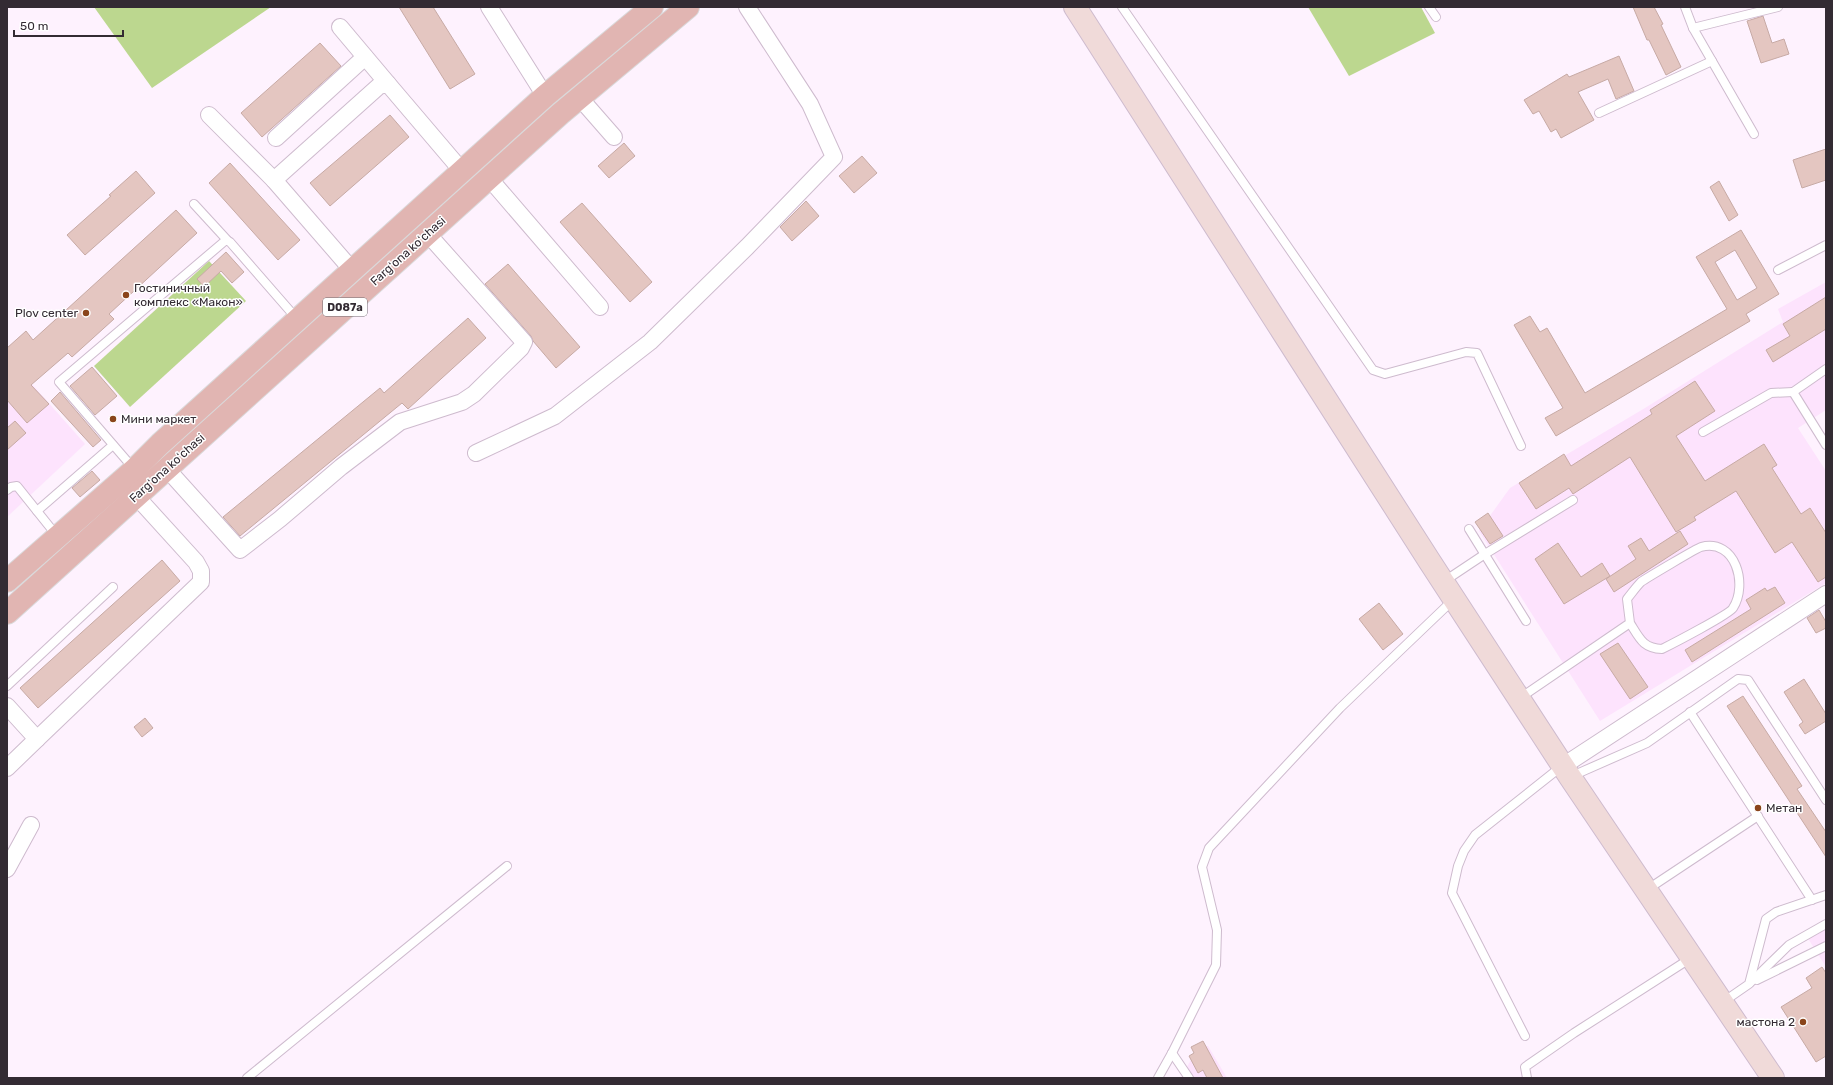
<svg xmlns="http://www.w3.org/2000/svg" width="1833" height="1085" font-family="Rubik,sans-serif">
  <style>
    .built { fill: #fde3fd }
    .green { fill: #bcd78f }
    .building { fill: #e4c6c1; stroke: #c7aaa5; fill-rule: evenodd }
    .lines { fill: none; stroke-linecap: round; stroke-linejoin: round }
    .service-casing { stroke: #cebbce; stroke-width: 10 }
    .minor-casing { stroke: #cebbce; stroke-width: 18 }
    .secondary-casing { stroke: #cebbce; stroke-width: 24 }
    .primary-casing { stroke: #dad9da; stroke-width: 24 }
    .service { stroke: #fff; stroke-width: 8 }
    .minor { stroke: #fff; stroke-width: 16 }
    .secondary { stroke: #f0dad9; stroke-width: 22 }
    .primary { stroke: #e1b5b2; stroke-width: 22 }
    .poi-dot { fill: #8a451b; stroke: #fff; stroke-width: 1.5 }
    .labels { text-anchor: middle; dominant-baseline: central; stroke-width: 3; stroke-linejoin: round; paint-order: stroke }
    .shield { fill: #fff; stroke: #706b70; stroke-width: 1 }
    .shield-label { font-size: 11px; font-weight: bold; fill: #332b33 }
    .street-label { font-size: 12px; fill: #332b33; stroke: #fff }
    .poi-label { font-size: 12px; fill: #332b33; stroke: #fff; text-anchor: start }
  </style>
  <rect width="100%" height="100%" fill="#fef2fe"/>
  <g class="built">
    <polygon points="1826,282 1826,410 1798,428 1826,471 1826,583 1600,721 1479,531 1510,488 1645,408 1783,322 1778,309"/>
    <polygon points="7,356 85,444 7,517"/>
    <polygon points="1826,928 1826,967 1807,937"/>
    <polygon points="1199,1045 1208,1046 1227,1078 1181,1078"/>
  </g>
  <g class="green">
    <polygon points="94,7 271,7 152,88"/>
    <polygon points="1308,7 1421,7 1435,33 1349,76"/>
    <polygon points="209,261 246,301 130,407 94,366"/>
  </g>
  <g class="building">
    <polygon points="399,7 433,7 475,74 450,89"/>
    <polygon points="1633,7 1654,7 1663,24 1661,25 1681,67 1666,75 1649,40 1647,40"/>
    <polygon points="1763,16 1772,43 1784,39 1789,54 1761,63 1747,21"/>
    <polygon points="320,43 341,66 262,137 241,113"/>
    <polygon points="1619,56 1634,91 1616,99 1608,79 1578,92 1594,120 1561,138 1556,129 1551,132 1539,111 1533,114 1524,100 1567,74 1569,77"/>
    <polygon points="390,115 409,137 330,206 310,183"/>
    <polygon points="624,143 635,156 609,178 598,166"/>
    <polygon points="1826,149 1826,180 1802,188 1793,160"/>
    <polygon points="862,156 877,173 854,193 839,176"/>
    <polygon points="230,163 300,240 278,260 209,183"/>
    <polygon points="136,171 155,193 85,255 67,235 111,196 109,195"/>
    <polygon points="1719,181 1738,215 1729,221 1710,187"/>
    <polygon points="806,201 819,216 792,241 780,227"/>
    <polygon points="582,203 652,282 630,302 560,222"/>
    <polygon points="176,210 197,233 109,314 114,319 72,357 68,353 31,385 49,404 27,423 7,400 7,348 26,331 33,340"/>
    <path d="M1741,230L1779,294L1746,314L1750,321L1556,436L1545,418L1563,408L1514,325L1530,316L1540,332L1547,328L1585,393L1727,309L1696,257ZM1735,250L1757,288L1737,300L1715,262Z"/>
    <polygon points="226,252 244,272 232,283 221,271 204,287 197,279"/>
    <polygon points="508,264 580,347 556,368 533,341 531,336 485,284"/>
    <polygon points="1826,297 1826,329 1773,362 1766,350 1790,336 1783,324"/>
    <polygon points="468,318 486,338 408,409 402,403 240,536 223,517 380,388 384,393"/>
    <polygon points="92,367 117,396 95,415 70,386"/>
    <polygon points="1695,381 1715,411 1676,436 1705,481 1764,444 1777,465 1772,468 1801,514 1810,508 1826,533 1826,577 1818,582 1792,542 1775,553 1736,491 1694,517 1696,520 1676,532 1630,457 1573,494 1569,488 1536,509 1519,483 1564,454 1571,466 1652,414 1650,410"/>
    <polygon points="60,392 101,440 93,447 51,401"/>
    <polygon points="15,421 26,433 7,450 7,428"/>
    <polygon points="92,471 100,480 80,497 72,488"/>
    <polygon points="1488,513 1503,536 1490,544 1475,522"/>
    <polygon points="1680,531 1688,544 1614,592 1606,579 1636,559 1628,546 1641,538 1649,551"/>
    <polygon points="1558,543 1581,577 1602,563 1610,576 1564,604 1535,559"/>
    <polygon points="162,560 180,581 38,708 20,688"/>
    <polygon points="1775,587 1785,603 1692,662 1685,650 1751,609 1746,600 1765,588 1767,591"/>
    <polygon points="1379,603 1403,634 1383,650 1359,619"/>
    <polygon points="1819,610 1826,622 1826,628 1816,633 1807,618"/>
    <polygon points="1618,643 1648,687 1630,699 1600,654"/>
    <polygon points="1804,679 1826,714 1826,721 1805,734 1799,725 1803,722 1784,692"/>
    <polygon points="1743,696 1802,786 1797,789 1826,832 1826,857 1727,706"/>
    <polygon points="145,718 153,728 142,737 134,727"/>
    <polygon points="1822,967 1826,973 1826,1056 1816,1062 1781,1007 1812,988 1806,978"/>
    <polygon points="1203,1041 1223,1078 1207,1078 1203,1070 1198,1073 1189,1056 1194,1053 1191,1047"/>
  </g>
  <g class="lines">
    <defs>
      <g id="service">
        <polyline points="1122,7 1373,370 1385,374 1466,352 1477,353 1521,446"/>
        <polyline points="1429,7 1436,17"/>
        <polyline points="1685,7 1693,28 1754,134"/>
        <polyline points="1693,28 1778,7"/>
        <polyline points="1599,113 1712,61"/>
        <polyline points="194,204 228,241"/>
        <polyline points="1778,270 1826,245"/>
        <polyline points="1826,369 1793,392 1826,445"/>
        <polyline points="1703,432 1771,393 1793,392"/>
        <polyline points="134,469 59,382 226,240 230,242 297,319"/>
        <polyline points="7,490 11,487 17,486 57,536"/>
        <polyline points="37,511 113,445"/>
        <polyline points="1469,529 1526,621"/>
        <polyline points="1443,582 1485,554 1573,500"/>
        <polyline points="7,686 113,587"/>
        <path d="M1520,698L1630,623C1640,639 1643,648 1662,649C1672,644 1730,614 1733,608C1748,585 1736,538 1701,547C1697,548 1645,579 1641,582C1636,587 1632,593 1627,599L1630,623"/>
        <polyline points="1690,712 1812,900"/>
        <polyline points="1572,776 1647,743 1738,679 1748,680 1826,800"/>
        <polyline points="1648,889 1758,816"/>
        <polyline points="1757,980 1826,946"/>
        <polyline points="1750,983 1789,945 1826,924"/>
        <polyline points="1723,1002 1749,984 1766,919 1776,912 1826,895"/>
        <polyline points="1525,1036 1452,893 1458,866 1464,851 1475,835 1562,766"/>
        <polyline points="1172,1053 1189,1078"/>
        <polyline points="247,1078 507,866"/>
        <polyline points="1158,1078 1172,1053 1216,965 1217,930 1202,867 1209,848 1340,708 1453,600"/>
        <polyline points="1527,1078 1525,1067 1574,1033 1691,958"/>
      </g>
      <g id="minor">
        <polyline points="489,7 545,96"/>
        <polyline points="340,27 388,84"/>
        <polyline points="579,97 614,137"/>
        <polyline points="209,115 274,180"/>
        <polyline points="276,138 365,57"/>
        <polyline points="489,178 600,307"/>
        <polyline points="352,270 274,180 379,86 388,84 462,171"/>
        <polyline points="476,453 555,416 650,342 747,247 834,157 810,104 747,7"/>
        <polyline points="167,469 240,550 280,519 341,467 400,422 462,402 474,394 521,348 524,342 427,233"/>
        <polyline points="7,706 37,739 7,768"/>
        <polyline points="37,739 201,582 201,571 196,562 136,496"/>
        <polyline points="1563,766 1826,594"/>
        <polyline points="7,869 31,825"/>
      </g>
      <polyline id="secondary" points="1075,7 1430,562 1570,777 1773,1078"/>
      <g id="primary">
        <polyline points="7,581 135,469 160,444 545,96 652,7"/>
        <polyline points="7,613 560,114 688,7"/>
      </g>
    </defs>
    <use href="#service" class="service-casing"/>
    <use href="#minor" class="minor-casing"/>
    <use href="#secondary" class="secondary-casing"/>
    <use href="#primary" class="primary-casing"/>
    <use href="#service" class="service"/>
    <use href="#minor" class="minor"/>
    <use href="#secondary" class="secondary"/>
    <use href="#primary" class="primary"/>
  </g>
  <g class="poi-dot">
    <circle cx="126" cy="295" r="4"/>
    <circle cx="86" cy="313" r="4"/>
    <circle cx="113" cy="419" r="4"/>
    <circle cx="1758" cy="808" r="4"/>
    <circle cx="1803" cy="1022" r="4"/>
  </g>
  <g class="labels">
    <rect class="shield" x="323" y="298" width="44" height="18" rx="3"/>
    <g class="shield-label">
      <text x="345" y="307">D087a</text>
    </g>
    <g class="street-label">
      <text transform="translate(408 251) rotate(-42)">Fargʻona koʻchasi</text>
      <text transform="translate(167 468) rotate(-42)">Fargʻona koʻchasi</text>
    </g>
    <g class="poi-label">
      <text x="134" y="288">Гостиничный<tspan x="134" dy="14">комплекс «Макон»</tspan></text>
      <text x="78" y="313" text-anchor="end">Plov center</text>
      <text x="121" y="419">Мини маркет</text>
      <text x="1766" y="808">Метан</text>
      <text x="1795" y="1022" text-anchor="end">мастона 2</text>
    </g>
  </g>
  <rect width="1833" height="1085" fill="none" stroke="#332b33" stroke-width="16"/>
  <path d="M14 30v6h109v-6" fill="none" stroke="#332b33" stroke-width="2"/>
  <text x="20" y="30" font-size="12" fill="#332b33" stroke="#ffffff" stroke-width="3" paint-order="stroke">50 m</text>
</svg>
